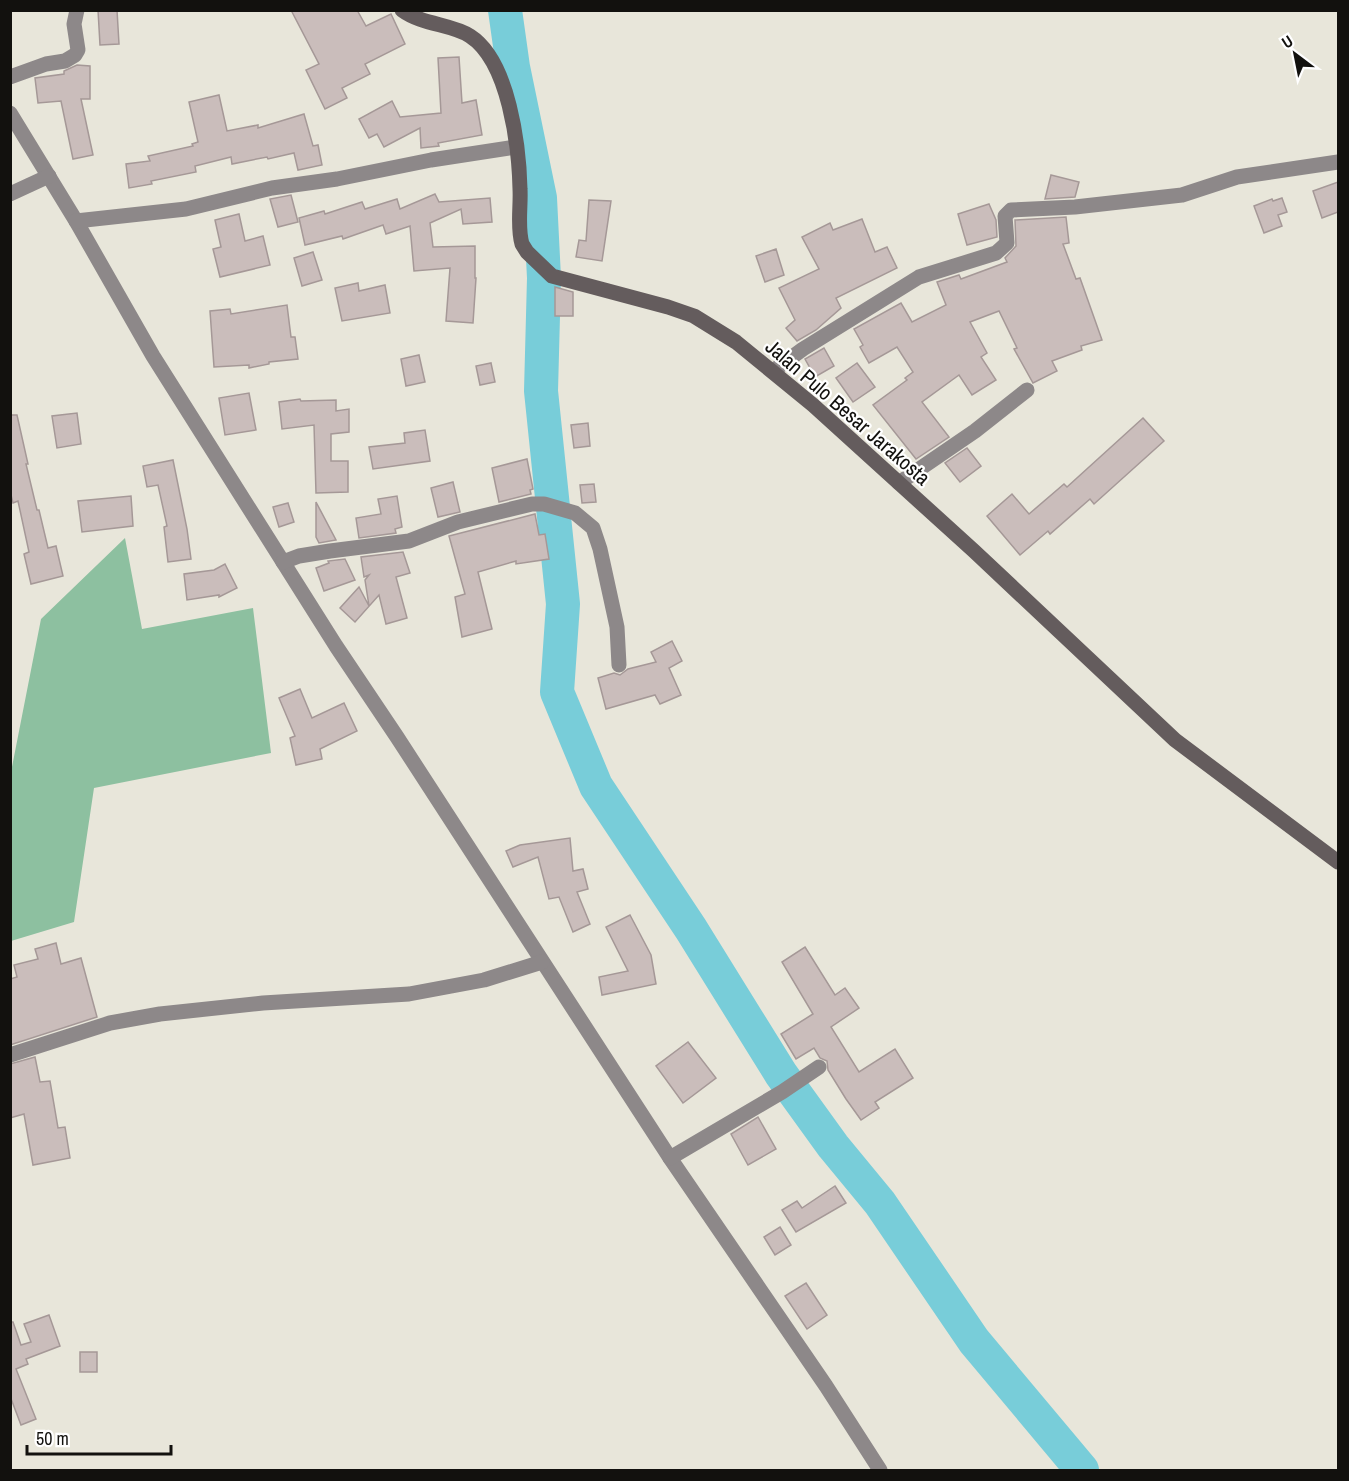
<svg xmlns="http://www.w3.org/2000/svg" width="1349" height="1481" font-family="'Archivo Narrow',sans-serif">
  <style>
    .green { fill: #8dc0a0 }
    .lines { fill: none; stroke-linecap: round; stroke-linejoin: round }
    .river { stroke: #78cdd9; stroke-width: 34 }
    .building { fill: #cabdbb; stroke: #a59897; stroke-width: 1.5 }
    .street { stroke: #8d8889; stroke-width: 15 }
    .secondary { stroke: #645c5d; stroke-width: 15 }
    .labels { text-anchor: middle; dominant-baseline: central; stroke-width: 4.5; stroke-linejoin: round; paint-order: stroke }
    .street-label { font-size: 21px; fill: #12110e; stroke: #fff }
  </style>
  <rect width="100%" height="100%" fill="#e8e6da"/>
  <polygon class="green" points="125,538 142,629 253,608 271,753 94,788 74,922 11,941 11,772 41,619"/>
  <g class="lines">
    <polyline class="river" points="505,10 513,67 540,198 544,278 541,391 563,604 557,692 596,786 691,929 781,1074 833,1146 880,1203 974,1341 1082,1470"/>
  </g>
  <g class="building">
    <polygon points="98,10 117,10 119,44 100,45"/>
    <polygon points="291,10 357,10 366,26 391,14 405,44 365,64 370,74 342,88 347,98 325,109 306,70 319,64"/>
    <polygon points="459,57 462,103 476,100 482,135 438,143 439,146 421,148 420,128 384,147 377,134 369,138 359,119 392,101 400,117 441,113 438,58"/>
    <polygon points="77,65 90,66 90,99 81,99 93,155 73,159 61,101 38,103 35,78 64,74 64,71"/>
    <polygon points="219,95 227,131 258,125 258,128 304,114 313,146 318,145 322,165 298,170 294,153 268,159 267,157 232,164 231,157 195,166 196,172 151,181 152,184 129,188 126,164 150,161 148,156 193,146 192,144 198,142 189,102"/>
    <polygon points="1051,175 1079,182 1075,197 1045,199"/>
    <polygon points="1338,182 1338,212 1322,218 1313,191"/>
    <polygon points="435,194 439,202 490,198 492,222 463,224 461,209 430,223 433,247 475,246 475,278 476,278 473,323 446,321 450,268 414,271 410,226 386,234 383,225 343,239 342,236 305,245 299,218 324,211 325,214 362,202 365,209 397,199 400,209"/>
    <polygon points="291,195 298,222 278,227 270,199"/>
    <polygon points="1282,198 1287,212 1278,215 1282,226 1264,233 1254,206 1272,199 1273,201"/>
    <polygon points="589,200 611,201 602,261 576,257 579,240 586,241"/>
    <polygon points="989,204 996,220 997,237 967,245 958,214"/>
    <polygon points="239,214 245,241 263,236 270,265 220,277 213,249 221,247 215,220"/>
    <polygon points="1066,217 1069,243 1063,244 1076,279 1080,278 1102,340 1081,346 1082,350 1052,361 1057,371 1033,383 1014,349 1017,348 999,311 970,322 987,353 981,357 996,380 972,395 959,375 922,402 949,437 916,459 873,405 907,380 905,378 913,372 897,347 869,363 860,347 863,345 854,329 901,303 912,322 946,305 937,282 959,275 961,279 1007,262 1005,258 1016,246 1015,220"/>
    <polygon points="862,219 875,252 887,247 897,268 836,298 841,308 816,330 797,341 786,328 795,320 779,288 819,269 802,237 830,223 833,230"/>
    <polygon points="776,249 784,275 765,282 756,256"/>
    <polygon points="313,252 322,280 302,286 294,258"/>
    <polygon points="358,283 359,291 385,285 390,313 342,321 335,288"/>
    <polygon points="555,287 573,292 573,316 555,316"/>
    <polygon points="287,305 291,337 295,337 298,359 269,362 269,364 249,368 249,365 214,367 210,311 230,309 231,314"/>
    <polygon points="824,348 834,366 815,377 805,359"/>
    <polygon points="419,355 425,382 406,386 401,359"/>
    <polygon points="491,363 495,382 480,385 476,366"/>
    <polygon points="857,363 875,387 853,402 836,378"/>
    <polygon points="249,393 256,430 225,435 219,398"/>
    <polygon points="300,399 301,401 336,400 336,411 349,409 349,432 331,434 331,461 348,461 348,492 316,493 314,425 282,429 279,402"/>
    <polygon points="77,413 81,444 57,448 52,416"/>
    <polygon points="10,415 17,415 28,464 26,464 37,510 39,510 48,548 56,546 63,576 31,584 24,554 29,552 18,501 13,503 10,491"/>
    <polygon points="1143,418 1164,441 1094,504 1090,499 1050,534 1048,531 1020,555 987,516 1012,494 1029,514 1064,484 1067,487"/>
    <polygon points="588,423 590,446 574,448 571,425"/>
    <polygon points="425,430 430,461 373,469 369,447 405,443 404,433"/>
    <polygon points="967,448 981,466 960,482 945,463"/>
    <polygon points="527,459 533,489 530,490 531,494 499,502 492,468"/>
    <polygon points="173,460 187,529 191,559 168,562 164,527 167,526 158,485 147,487 143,466"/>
    <polygon points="453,482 460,512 438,517 431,488"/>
    <polygon points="594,484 596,502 582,503 580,485"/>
    <polygon points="131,496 133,526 82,532 78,501"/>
    <polygon points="397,496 402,527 395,529 396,533 359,538 356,518 381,514 378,499"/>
    <polygon points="316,502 336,540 319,543 316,537"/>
    <polygon points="288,503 294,522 279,527 273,507"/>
    <polygon points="535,514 539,535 545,534 549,559 516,564 516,561 478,572 492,629 462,637 455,597 465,594 449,536"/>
    <polygon points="403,552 410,573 396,577 407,618 386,624 379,595 355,622 340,608 359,587 369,606 365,580 369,575 364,577 361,557"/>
    <polygon points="345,559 355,580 324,591 316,568 329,563 328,561"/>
    <polygon points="225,564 237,588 219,597 219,595 187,600 184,574 214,570"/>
    <polygon points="672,641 682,661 669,668 681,695 660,704 655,695 606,709 598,678 614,673 620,675 628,669 656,662 651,652"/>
    <polygon points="300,689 312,718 344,703 357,731 320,749 322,759 296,765 290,738 295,736 279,698"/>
    <polygon points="570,838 573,871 583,869 588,889 577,892 590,924 573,932 559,897 549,899 538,857 513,867 506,851 520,845"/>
    <polygon points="630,915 651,955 656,984 602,995 599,977 628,971 606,927"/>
    <polygon points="56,943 61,964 81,958 97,1017 10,1045 10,979 17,977 14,965 38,959 35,949"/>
    <polygon points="805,947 835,995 845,988 859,1008 831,1027 859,1072 895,1049 913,1078 875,1102 879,1108 861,1120 846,1099 828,1070 827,1061 820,1058 814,1048 796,1059 781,1034 813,1014 782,962"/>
    <polygon points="688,1042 716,1078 683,1103 656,1066"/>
    <polygon points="35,1057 40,1082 50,1081 58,1128 65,1127 70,1158 33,1165 24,1114 10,1118 10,1064"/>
    <polygon points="758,1117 776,1149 748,1165 731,1134"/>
    <polygon points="835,1186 846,1203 796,1232 782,1210 797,1201 802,1208"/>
    <polygon points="780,1227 791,1245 775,1255 764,1237"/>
    <polygon points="806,1283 827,1315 807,1329 785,1296"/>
    <polygon points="49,1315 60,1346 26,1359 28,1364 16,1369 36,1419 21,1425 10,1396 10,1322 13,1322 21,1345 31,1342 24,1324"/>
    <rect x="80" y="1352" width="17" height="20"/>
  </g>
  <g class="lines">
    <g class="street">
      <polyline points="10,77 46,64 65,61 75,55 78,50 74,24 77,10"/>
      <polyline points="10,113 76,221 153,356 336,646 397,737 670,1158 826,1386 880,1470"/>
      <polyline points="10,194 49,176"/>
      <polyline points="76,221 186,209 272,188 337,179 431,160 516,147"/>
      <polyline points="773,371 803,349 919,277 996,253 1007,243 1005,216 1011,210 1075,207 1182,195 1237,177 1338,162"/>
      <polyline points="899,483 975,431 1027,390"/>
      <polyline points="283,562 299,556 330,551 409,541 458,522 532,504 544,504 575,513 593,528 600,549 617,627 619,665"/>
      <polyline points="10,1055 110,1023 160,1014 263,1003 409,994 484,980 542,962"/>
      <polyline points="670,1158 782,1092 819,1067"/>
    </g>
    <path class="secondary" d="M402,10C422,25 452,24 470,36C509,61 519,146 520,189C521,207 517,227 522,244L527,252L552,276L668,307L694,316L736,342L813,405L974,551L1175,740L1338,862"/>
  </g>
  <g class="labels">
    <g class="street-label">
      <text transform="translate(848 412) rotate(41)">Jalan Pulo Besar Jarakosta</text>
    </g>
  </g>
  <rect width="1349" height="1481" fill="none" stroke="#12110e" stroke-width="24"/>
  <g transform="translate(1295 54) rotate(328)" stroke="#ffffff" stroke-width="4.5" paint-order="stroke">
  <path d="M0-4.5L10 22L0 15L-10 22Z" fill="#12110e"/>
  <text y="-9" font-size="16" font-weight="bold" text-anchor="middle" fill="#12110e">U</text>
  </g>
  <path d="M27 1445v9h144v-9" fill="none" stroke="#12110e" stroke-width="3"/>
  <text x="36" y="1445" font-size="18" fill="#12110e" stroke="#ffffff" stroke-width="4.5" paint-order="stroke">50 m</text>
</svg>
